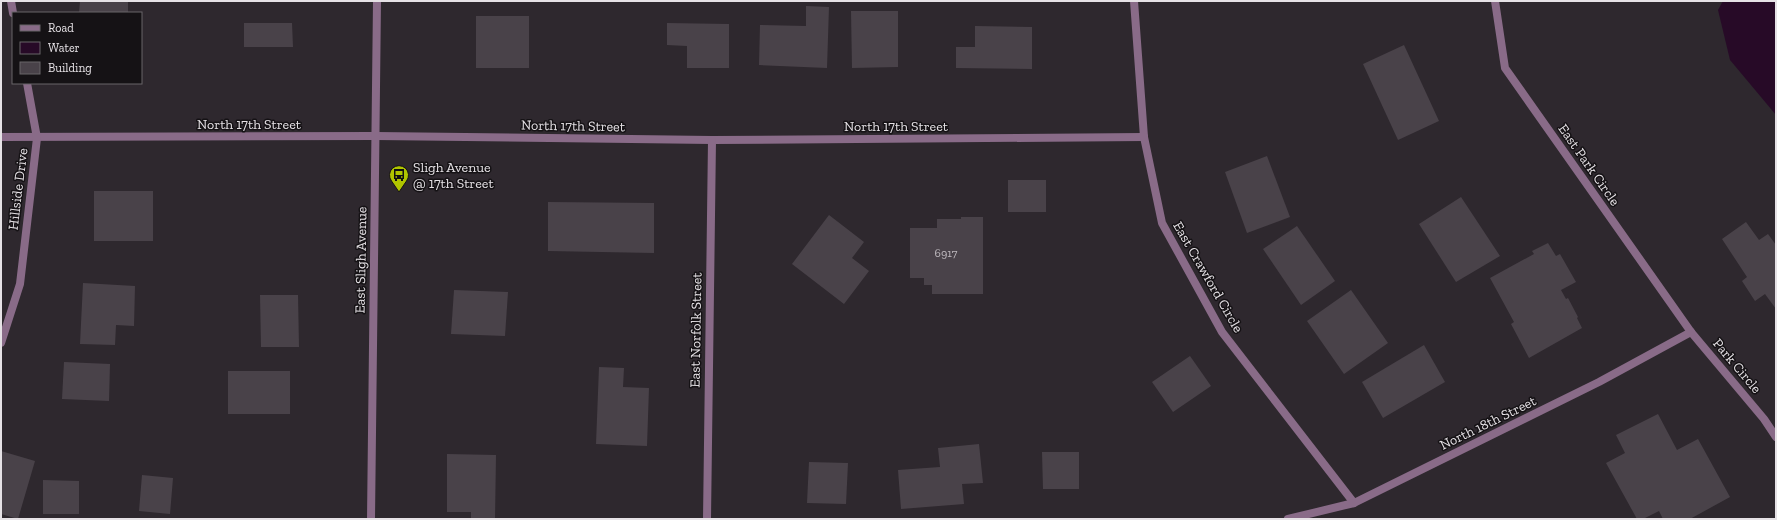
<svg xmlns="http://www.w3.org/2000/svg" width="1777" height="520" font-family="'Zilla Slab',serif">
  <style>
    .water { fill: #270a27 }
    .building { fill: #494249 }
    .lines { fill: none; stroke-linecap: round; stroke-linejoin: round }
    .minor { stroke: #896b88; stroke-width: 8 }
    .tertiary { stroke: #896b88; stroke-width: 8 }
    .labels { text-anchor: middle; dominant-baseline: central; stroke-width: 3; stroke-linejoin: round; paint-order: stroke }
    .number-label { font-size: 12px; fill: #bfbabf }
    .street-label { font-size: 14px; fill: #e6e2e6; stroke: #151215 }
    .poi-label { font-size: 14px; fill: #e6e2e6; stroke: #151215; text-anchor: start }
  </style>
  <rect width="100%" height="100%" fill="#2e282e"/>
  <polygon class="water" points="1723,1 1776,1 1776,115 1730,60 1718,10"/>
  <g class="building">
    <polygon points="80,1 128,1 128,13 79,13"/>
    <polygon points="806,6 829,7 827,68 759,65 760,25 806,26"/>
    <polygon points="851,11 898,11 898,67 852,68"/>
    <rect x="476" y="16" width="53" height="52"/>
    <polygon points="244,23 292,23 293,47 244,47"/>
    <polygon points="667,23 729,24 729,68 687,68 687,46 667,45"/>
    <polygon points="975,26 1032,27 1032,69 956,68 956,47 975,47"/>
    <polygon points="1404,45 1439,121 1398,140 1363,64"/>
    <polygon points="1267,156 1290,217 1247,233 1225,172"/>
    <rect x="1008" y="180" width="38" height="32"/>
    <rect x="94" y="191" width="59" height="50"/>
    <polygon points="1461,197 1500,256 1456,282 1419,224"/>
    <polygon points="548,202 654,203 654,253 548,251"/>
    <polygon points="829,215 864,242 852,258 869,271 844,304 792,264"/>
    <polygon points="961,217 983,217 983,294 932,294 932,285 924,285 924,278 910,278 910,228 937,228 937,219 961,219"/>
    <polygon points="1746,222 1759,240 1768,234 1776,245 1776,261 1775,262 1776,264 1776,309 1765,294 1755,301 1742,281 1747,277 1722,239"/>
    <polygon points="1297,226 1335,281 1301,305 1263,249"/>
    <polygon points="1548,243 1556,256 1560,254 1576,282 1561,290 1566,299 1568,298 1578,317 1577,318 1582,328 1529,358 1511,324 1514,322 1490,278 1534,254 1532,251"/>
    <polygon points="83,283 135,286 134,326 116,325 115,345 80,344"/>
    <polygon points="454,290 508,292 505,336 451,334"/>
    <polygon points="1351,290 1388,343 1344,374 1307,321"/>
    <polygon points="260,295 298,295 299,347 261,347"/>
    <polygon points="1424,345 1445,382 1383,418 1362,382"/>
    <polygon points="1190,356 1211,386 1173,412 1152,382"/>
    <polygon points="64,362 110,364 109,401 62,399"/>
    <polygon points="599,367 624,368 623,387 649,388 647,446 596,444"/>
    <rect x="228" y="371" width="62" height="43"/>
    <polygon points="1658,414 1677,450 1698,439 1730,497 1690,519 1663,519 1659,511 1643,519 1637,519 1606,463 1625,453 1616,435"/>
    <polygon points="979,444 983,483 962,484 964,504 901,509 898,470 940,467 938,448"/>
    <polygon points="1,451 35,461 18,519 1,514"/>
    <polygon points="1042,452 1079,452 1079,489 1043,489"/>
    <polygon points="447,454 496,455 495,519 471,519 471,512 447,512"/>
    <polygon points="809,462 848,463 846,504 807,503"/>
    <polygon points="142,475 173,478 170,514 139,511"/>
    <polygon points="43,480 79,481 79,514 43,514"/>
  </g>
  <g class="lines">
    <g class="minor">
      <polyline points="11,1 13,13"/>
      <polyline points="1134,1 1144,137 1162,223 1222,332 1354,503"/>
      <polyline points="1495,1 1505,68 1691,332 1764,419 1776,437"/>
      <polyline points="1,137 376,136 712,140 1144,137"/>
      <polyline points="1,343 20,284 37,138 27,83"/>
      <polyline points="707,519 712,140"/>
      <polyline points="1288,519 1354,503 1599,382 1691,332"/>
    </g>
    <polyline class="tertiary" points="371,519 377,1"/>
  </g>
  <defs>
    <symbol id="bus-pin" viewBox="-11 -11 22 30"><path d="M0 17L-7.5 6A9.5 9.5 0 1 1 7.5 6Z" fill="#b0c500" stroke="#151215"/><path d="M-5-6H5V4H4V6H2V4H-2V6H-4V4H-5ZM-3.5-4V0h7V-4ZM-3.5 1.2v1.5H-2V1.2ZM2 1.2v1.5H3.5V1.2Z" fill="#111"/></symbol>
  </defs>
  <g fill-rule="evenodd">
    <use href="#bus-pin" x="388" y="164" width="22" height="30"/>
  </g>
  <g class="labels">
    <g class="number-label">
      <text x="946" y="253">6917</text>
    </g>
    <g class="street-label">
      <text x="249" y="124">North 17th Street</text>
      <text transform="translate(573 126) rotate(1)">North 17th Street</text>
      <text x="896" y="126">North 17th Street</text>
      <text transform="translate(1589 165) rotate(55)">East Park Circle</text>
      <text transform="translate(18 189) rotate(-83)">Hillside Drive</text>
      <text transform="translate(361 260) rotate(-89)">East Sligh Avenue</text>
      <text transform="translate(1208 277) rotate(60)">East Crawford Circle</text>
      <text transform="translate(696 330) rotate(-89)">East Norfolk Street</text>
      <text transform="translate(1737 366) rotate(50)">Park Circle</text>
      <text transform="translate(1488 423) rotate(-26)">North 18th Street</text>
    </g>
    <g class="poi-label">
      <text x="413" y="167">Sligh Avenue<tspan x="413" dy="16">@ 17th Street</tspan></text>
    </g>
  </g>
  <rect width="1777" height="520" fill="none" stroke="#e6e2e6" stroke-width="4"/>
  <rect x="12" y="12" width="130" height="72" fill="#151215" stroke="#696569"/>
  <rect x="20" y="25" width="20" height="6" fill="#896b88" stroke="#696569"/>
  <text x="48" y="32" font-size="12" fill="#e6e2e6">Road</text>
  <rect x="20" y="42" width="20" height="12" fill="#270a27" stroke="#696569"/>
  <text x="48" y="52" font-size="12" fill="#e6e2e6">Water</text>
  <rect x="20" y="62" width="20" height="12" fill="#494249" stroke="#696569"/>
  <text x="48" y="72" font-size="12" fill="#e6e2e6">Building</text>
</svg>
